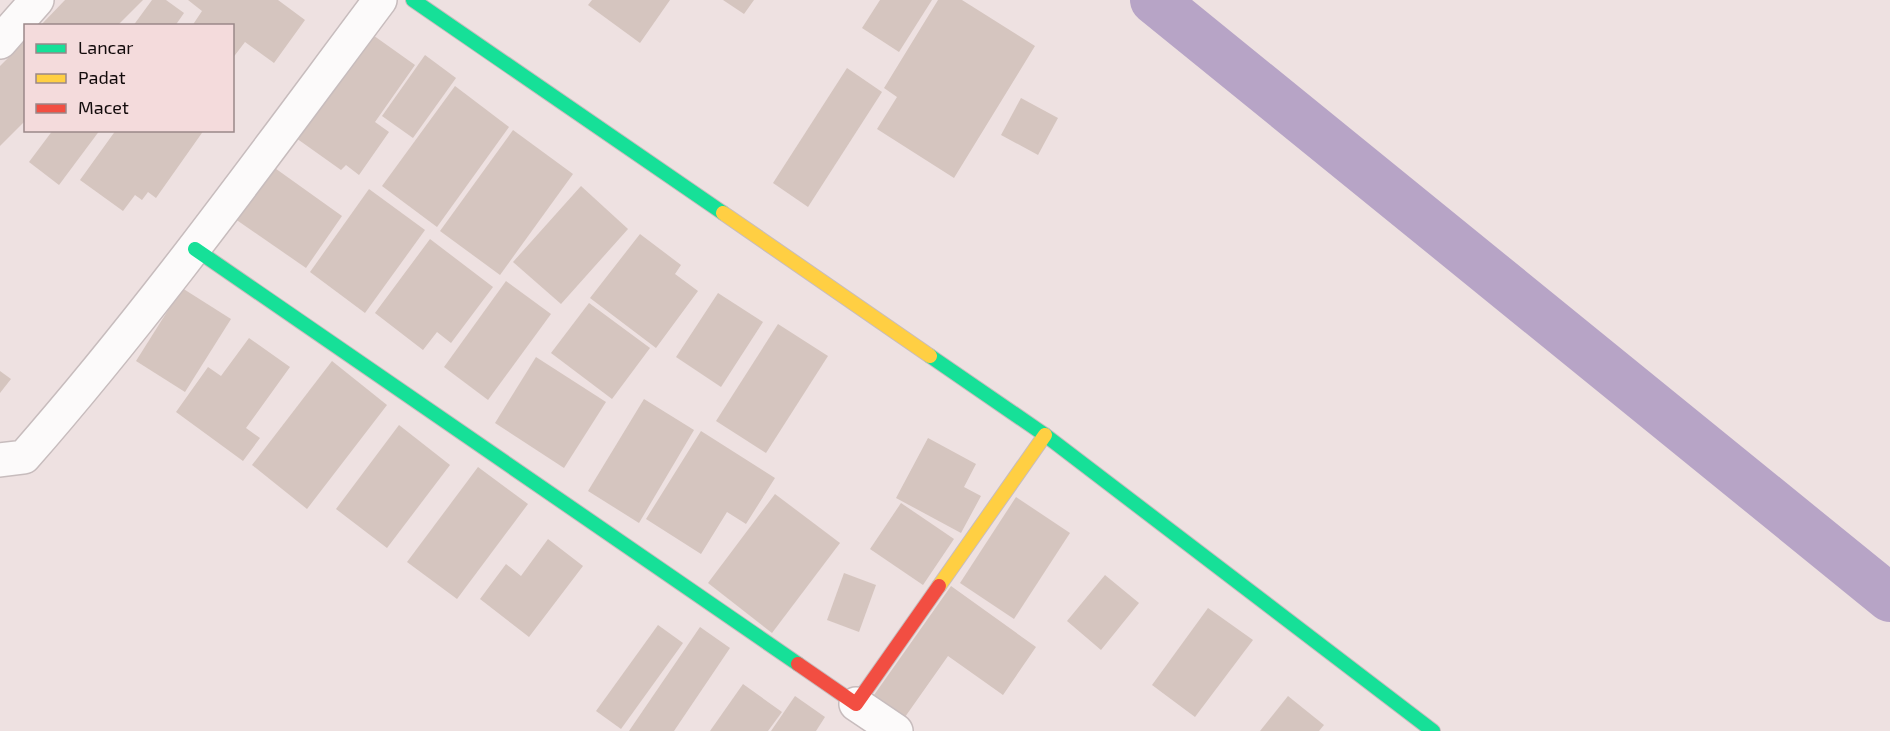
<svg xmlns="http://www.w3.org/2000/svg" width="1890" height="731" font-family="'Exo 2',sans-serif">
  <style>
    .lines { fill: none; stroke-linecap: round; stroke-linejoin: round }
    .canal { stroke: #b7a4c6; stroke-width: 48 }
    .building { fill: #d5c5bf }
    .street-casing { stroke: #c7bcbd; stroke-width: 36 }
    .fast-casing { stroke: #c7bcbd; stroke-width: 16 }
    .slow-casing { stroke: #c7bcbd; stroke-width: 16 }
    .jam-casing { stroke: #c7bcbd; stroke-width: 16 }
    .street { stroke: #fcfafa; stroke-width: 33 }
    .fast { stroke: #16e098; stroke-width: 14 }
    .slow { stroke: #ffcf43; stroke-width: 14 }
    .jam { stroke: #f24e42; stroke-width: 14 }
  </style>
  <rect width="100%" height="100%" fill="#eee1e1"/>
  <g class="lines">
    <polyline class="canal" points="1154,0 1890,598"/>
  </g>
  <g class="building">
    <polygon points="65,0 143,0 117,26 40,26"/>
    <polygon points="152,0 166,0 184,13 175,26 133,26"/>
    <polygon points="188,0 278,0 305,20 274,63 245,42 232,59 232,26 192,26 202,11"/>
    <polygon points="592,0 670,0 640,43 588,5"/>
    <polygon points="723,0 754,0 744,14"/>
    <polygon points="880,0 932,0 899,52 862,28"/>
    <polygon points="938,0 962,0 1035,46 954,178 877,129 897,97 884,88"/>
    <polygon points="370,33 415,65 375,122 389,132 359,175 346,165 341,170 296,138"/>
    <polygon points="26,40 26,120 0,146 0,66"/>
    <polygon points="425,55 456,78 413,138 382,116"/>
    <polygon points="847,68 882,92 808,207 773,183"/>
    <polygon points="455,86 509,127 437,227 382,186"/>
    <polygon points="1021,98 1058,118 1038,155 1001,135"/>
    <polygon points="53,130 100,130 59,185 29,162"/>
    <polygon points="116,130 204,130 156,198 148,192 142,200 135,195 123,211 80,180"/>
    <polygon points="513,130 573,174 500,275 440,231"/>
    <polygon points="265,161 342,216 306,268 228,214"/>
    <polygon points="581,186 628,229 561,304 513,262"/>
    <polygon points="369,189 425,230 365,313 310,272"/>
    <polygon points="640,234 681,265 675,274 698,291 656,348 590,298"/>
    <polygon points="430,239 493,287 451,343 437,332 423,350 375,313"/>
    <polygon points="506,281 551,314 488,400 444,367"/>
    <polygon points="182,288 231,319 185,392 136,361"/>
    <polygon points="718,293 763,322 721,387 676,357"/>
    <polygon points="589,303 650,348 612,399 551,353"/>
    <polygon points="778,324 828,356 766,453 716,421"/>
    <polygon points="249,338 290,367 246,428 260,438 243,461 176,412 208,367 221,376"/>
    <polygon points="536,357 606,402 564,468 495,423"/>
    <polygon points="332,361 387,405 307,509 252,465"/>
    <polygon points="0,371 11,379 0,393"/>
    <polygon points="644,399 694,430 639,523 588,491"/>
    <polygon points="399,425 450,465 387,548 336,509"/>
    <polygon points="701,431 775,478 746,524 727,512 701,554 646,519"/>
    <polygon points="928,438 976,464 964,487 981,496 961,533 896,498"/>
    <polygon points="478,467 528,504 457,599 407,562"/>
    <polygon points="775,494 840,543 772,633 708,583"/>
    <polygon points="1016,497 1070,533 1014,619 960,583"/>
    <polygon points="901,503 954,539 923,585 870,549"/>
    <polygon points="548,539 583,566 529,637 480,599 506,564 521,576"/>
    <polygon points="844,573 876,585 859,632 827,620"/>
    <polygon points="1105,575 1139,603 1101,650 1067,621"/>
    <polygon points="951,586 1036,647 1003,695 948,656 905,717 874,695"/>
    <polygon points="1208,608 1253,640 1195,717 1152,685"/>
    <polygon points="658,625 683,643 621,729 596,711"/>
    <polygon points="700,627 730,648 674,731 629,731"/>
    <polygon points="743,684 782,712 768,731 710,731"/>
    <polygon points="795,696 825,717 816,731 771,731"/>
    <polygon points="1288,696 1324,725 1319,731 1260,731"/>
  </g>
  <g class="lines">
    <defs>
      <g id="street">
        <polyline points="0,42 37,0"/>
        <path d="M0,460L24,457C151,312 264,155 380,0"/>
        <polyline points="856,704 896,731"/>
      </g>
      <g id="fast">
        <polyline points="413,0 723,213"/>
        <polyline points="195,249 798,664"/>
        <polyline points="930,356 1045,435 1433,731"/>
      </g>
      <g id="slow">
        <polyline points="723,213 930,356"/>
        <polyline points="939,586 1045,435"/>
      </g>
      <polyline id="jam" points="798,664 856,704 939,586"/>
    </defs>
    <use href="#street" class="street-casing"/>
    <use href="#fast" class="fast-casing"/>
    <use href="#slow" class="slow-casing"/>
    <use href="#jam" class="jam-casing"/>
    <use href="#street" class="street"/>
    <use href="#fast" class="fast"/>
    <use href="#slow" class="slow"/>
    <use href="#jam" class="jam"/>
  </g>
  <rect x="24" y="24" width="210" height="108" fill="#f4dbdc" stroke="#9a8889" stroke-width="1.5"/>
  <rect x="36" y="44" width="30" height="9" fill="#16e098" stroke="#9a8889" stroke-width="1.5"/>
  <text x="78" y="54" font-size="18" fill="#130b0c">Lancar</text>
  <rect x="36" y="74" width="30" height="9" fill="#ffcf43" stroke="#9a8889" stroke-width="1.5"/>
  <text x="78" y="84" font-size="18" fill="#130b0c">Padat</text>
  <rect x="36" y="104" width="30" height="9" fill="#f24e42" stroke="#9a8889" stroke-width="1.5"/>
  <text x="78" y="114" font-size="18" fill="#130b0c">Macet</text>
</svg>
